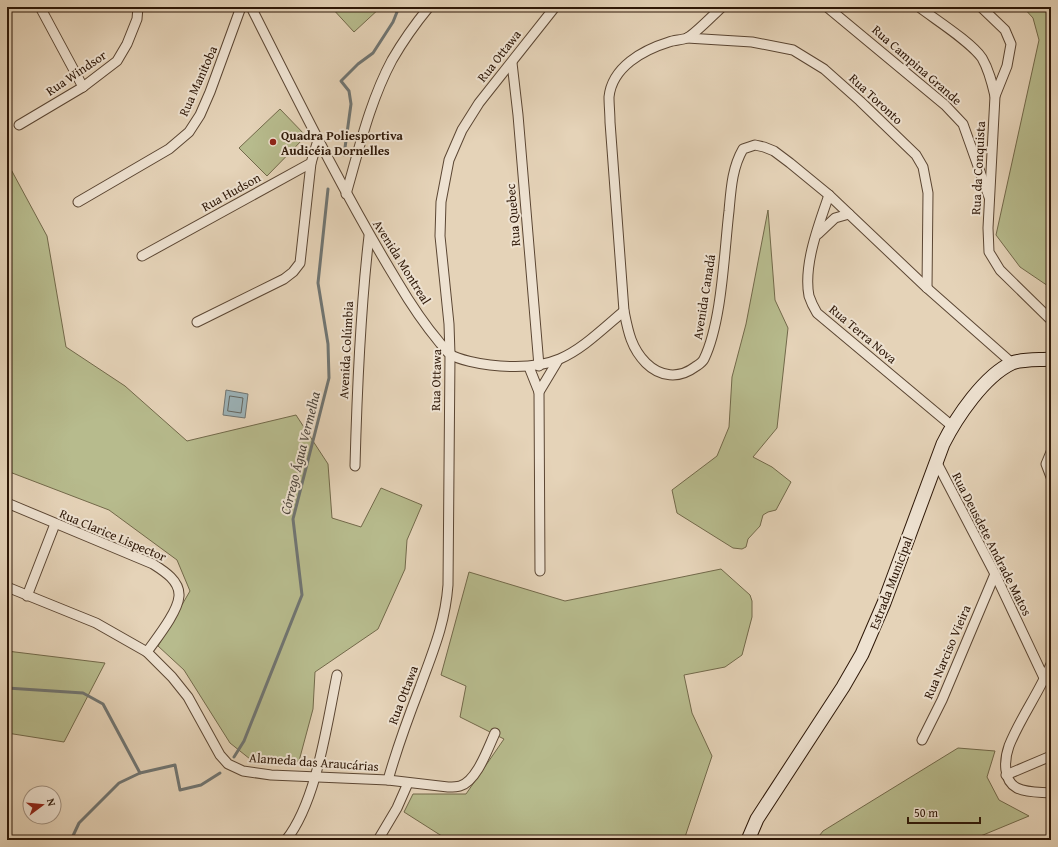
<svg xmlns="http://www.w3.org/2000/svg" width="1058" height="847" font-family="'Gentium Book Plus',serif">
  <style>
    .green { fill: #b7bb8d; stroke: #72694a }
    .water { fill: #9cb4ba; stroke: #707572 }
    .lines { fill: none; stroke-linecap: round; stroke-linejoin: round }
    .shore { stroke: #646660; stroke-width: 1 }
    .stream { stroke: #707572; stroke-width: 3 }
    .street-casing { stroke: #5b4633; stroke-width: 11 }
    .secondary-casing { stroke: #2d1707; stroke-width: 15 }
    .street { stroke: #eee2d1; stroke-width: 9 }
    .secondary { stroke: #eee2d1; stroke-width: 13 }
    .poi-dot { fill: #8f2418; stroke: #eee2d1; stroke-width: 1.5 }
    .labels { text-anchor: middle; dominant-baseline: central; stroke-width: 4; stroke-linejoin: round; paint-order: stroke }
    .street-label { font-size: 13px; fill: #2d1707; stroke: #eee2d1 }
    .poi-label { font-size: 13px; font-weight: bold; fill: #2d1707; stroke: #eee2d1; text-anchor: start }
    .water-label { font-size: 14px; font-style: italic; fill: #4e463d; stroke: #eee2d1 }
  </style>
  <rect width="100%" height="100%" fill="#e5d3b8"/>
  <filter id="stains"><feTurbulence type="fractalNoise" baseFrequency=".005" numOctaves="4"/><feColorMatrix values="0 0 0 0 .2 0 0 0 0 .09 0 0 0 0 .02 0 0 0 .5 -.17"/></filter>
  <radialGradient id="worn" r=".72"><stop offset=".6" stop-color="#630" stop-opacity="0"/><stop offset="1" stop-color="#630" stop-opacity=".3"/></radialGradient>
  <g class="green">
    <polygon points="331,7 381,7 354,32"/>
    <polygon points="1023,7 1051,7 1051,288 1020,267 996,235 1039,40 1033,18"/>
    <polygon points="280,109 306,136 267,176 239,148"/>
    <polygon points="7,162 47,236 66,347 125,386 187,441 296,415 328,464 332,518 361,527 381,488 422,505 407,540 405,569 378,629 315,672 313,709 299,761 255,763 230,743 184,670 158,646 190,591 177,560 109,510 7,471"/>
    <polygon points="768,210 775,300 788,328 777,428 753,457 772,467 791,482 776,510 768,512 763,515 760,526 748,539 746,547 742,549 733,548 677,513 672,490 717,456 729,427 732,377 746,324"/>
    <polygon points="721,569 750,595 752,601 752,617 742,655 725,667 684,675 692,713 712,756 684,840 448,840 404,812 413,794 466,794 504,739 460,717 466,686 441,675 469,572 565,601"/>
    <polygon points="7,651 105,663 64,742 7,733"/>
    <polygon points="958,748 995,751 987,777 999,800 1029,816 971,840 816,840 823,831"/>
  </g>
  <polygon class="water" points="226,390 248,394 245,418 223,415"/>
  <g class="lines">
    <polygon class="shore" points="230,396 243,398 241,413 228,411"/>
    <g class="stream">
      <polyline points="344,155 351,104 349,91 341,81 358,64 373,53 393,22 399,7"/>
      <polyline points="7,688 83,693 103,704 140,773"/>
      <polyline points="234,757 244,741 302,595 293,519 329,378 328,344 318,283 328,189"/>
      <polyline points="71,840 79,823 119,783 140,773 175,765 180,790 201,785 220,773"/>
    </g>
    <defs>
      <g id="street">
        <polyline points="40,7 83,87"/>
        <path d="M251,7C298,100 343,192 397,281C410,303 424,324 440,343C443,346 446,352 450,354C458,360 481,364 490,365C559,373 575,353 624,311"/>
        <path d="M722,7C714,14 695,34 687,38C682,40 674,40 669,42C643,50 612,67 609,97C609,105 610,114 610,122L624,311C628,331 631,348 646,363C660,377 679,379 695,367C698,365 702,363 704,359C722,322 724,253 729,211C731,189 732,168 743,149L755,145L764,147L774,151L790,163L829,195L927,288L1012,363"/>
        <polyline points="827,7 945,105 963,124 989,197"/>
        <path d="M919,7C936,20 971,42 982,58C989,70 992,83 995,96"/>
        <polyline points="981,7 1005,30 1011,44 1007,66 995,96 988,228 989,252 1000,270 1051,320"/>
        <polyline points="687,38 752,42 793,50 824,69 860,101 916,155 923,167 928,193 927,288"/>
        <polyline points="512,63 518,115 539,366"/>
        <polyline points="19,125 83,87 117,61 127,44 137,19 138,7"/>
        <path d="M346,194C359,149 370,101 392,60C403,41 415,24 429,7"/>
        <path d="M829,195C819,224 803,265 809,296C811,302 814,308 817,313L952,426"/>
        <polyline points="78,202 169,149 189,132 200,115 210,92 241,7"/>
        <polyline points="818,234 835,218 849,214"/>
        <polyline points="142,256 311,163 318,140"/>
        <polyline points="197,322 284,279 293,272 300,263 311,163"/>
        <polyline points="529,367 539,392"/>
        <polyline points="1051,452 1046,464 1051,477"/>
        <polyline points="937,463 995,574 1045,680"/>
        <path d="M355,466C357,389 360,313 369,236"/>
        <path d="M7,503L153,564C164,571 180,581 179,596C178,612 156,639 147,652"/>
        <polyline points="540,571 539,392 557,362"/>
        <path d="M7,587L96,623L147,652L172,677L188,697L220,755L228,764L243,771L271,775L388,780L448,787C452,787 457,787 460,786C477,781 488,748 495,733"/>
        <polyline points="27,596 55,524"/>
        <path d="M1051,664C1039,693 1020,718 1009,746C1004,760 1003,781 1017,788C1027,793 1040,792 1051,793"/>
        <polyline points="922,740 942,700 995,574"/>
        <polyline points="1006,775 1051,756"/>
        <path d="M388,780C397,748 408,718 420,687C433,651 445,624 448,585L450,355L449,324L440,236L441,202L449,160L462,130L479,103L555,7"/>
        <path d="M286,840C317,801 327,723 337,675"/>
        <polyline points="378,840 397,808 408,783"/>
      </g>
      <path id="secondary" d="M748,840L757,819L843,687L862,654L884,603L943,444C956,418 984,376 1012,363C1022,359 1039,360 1051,359"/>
    </defs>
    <use href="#street" class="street-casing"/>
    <use href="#secondary" class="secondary-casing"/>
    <use href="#street" class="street"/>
    <use href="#secondary" class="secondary"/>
  </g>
  <circle class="poi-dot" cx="273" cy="142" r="4"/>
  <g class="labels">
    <g class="street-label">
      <text transform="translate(499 56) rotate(-52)">Rua Ottawa</text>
      <text transform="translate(917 65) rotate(41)">Rua Campina Grande</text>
      <text transform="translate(76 73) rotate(-34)">Rua Windsor</text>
      <text transform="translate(198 81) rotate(-66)">Rua Manitoba</text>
      <text transform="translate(876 99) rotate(43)">Rua Toronto</text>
      <text transform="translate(978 168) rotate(-87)">Rua da Conquista</text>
      <text transform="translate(231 192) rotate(-29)">Rua Hudson</text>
      <text transform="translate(513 215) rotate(-95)">Rua Quebec</text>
      <text transform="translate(402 262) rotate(58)">Avenida Montreal</text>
      <text transform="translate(704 297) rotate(-81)">Avenida Canadá</text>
      <text transform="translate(863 334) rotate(40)">Rua Terra Nova</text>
      <text transform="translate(346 350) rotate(-87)">Avenida Colúmbia</text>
      <text transform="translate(436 380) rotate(-89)">Rua Ottawa</text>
      <text transform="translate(113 535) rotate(23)">Rua Clarice Lispector</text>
      <text transform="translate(992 544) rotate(63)">Rua Deusdete Andrade Matos</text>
      <text transform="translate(891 583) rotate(-69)">Estrada Municipal</text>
      <text transform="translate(947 652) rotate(-67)">Rua Narciso Vieira</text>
      <text transform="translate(403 695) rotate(-69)">Rua Ottawa</text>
      <text transform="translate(314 762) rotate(4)">Alameda das Araucárias</text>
    </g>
    <g class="poi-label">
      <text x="281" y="135">Quadra Poliesportiva<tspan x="281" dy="15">Audicéia Dornelles</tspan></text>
    </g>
    <g class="water-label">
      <text transform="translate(300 453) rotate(-76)">Córrego Água Vermelha</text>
    </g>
  </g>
  <rect width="1058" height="847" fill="none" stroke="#e5d3b8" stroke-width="24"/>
  <rect x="8" y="8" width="1042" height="831" fill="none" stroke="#2d1707" stroke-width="2"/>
  <rect x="12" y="12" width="1034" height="823" fill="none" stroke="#2d1707"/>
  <g transform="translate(42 805) rotate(74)"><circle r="19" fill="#eee2d1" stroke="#a19180"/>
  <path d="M0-3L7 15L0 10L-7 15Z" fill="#8f2418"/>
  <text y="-6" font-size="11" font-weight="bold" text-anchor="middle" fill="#2d1707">N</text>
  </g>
  <path d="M908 817v6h72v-6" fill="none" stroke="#2d1707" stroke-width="2"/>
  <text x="914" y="817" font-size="12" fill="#2d1707" stroke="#eee2d1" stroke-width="3" paint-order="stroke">50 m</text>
  <rect width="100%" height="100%" filter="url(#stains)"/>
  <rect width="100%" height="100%" fill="url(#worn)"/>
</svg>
